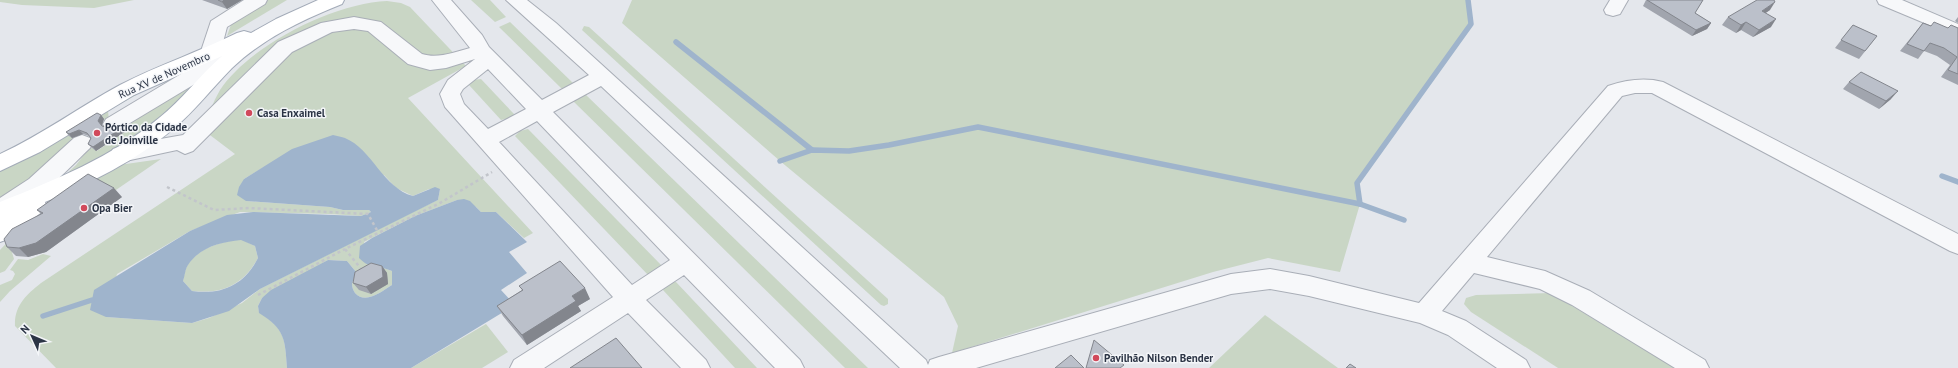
<svg xmlns="http://www.w3.org/2000/svg" width="1958" height="368" font-family="'PT Sans',sans-serif">
  <style>
    .green { fill: #c9d6c5; fill-rule: evenodd }
    .water { fill: #9fb4cc; fill-rule: evenodd }
    .lines { fill: none; stroke-linecap: round; stroke-linejoin: round }
    .stream { stroke: #9fb4cc; stroke-width: 5.5 }
    .minor-casing { stroke: #a9aeb7; stroke-width: 2 }
    .major-casing { stroke: #a3abb8; stroke-width: 2 }
    .path { stroke: #c2c5cb; stroke-width: 2.5; stroke-dasharray: 3 3; stroke-linecap: butt }
    .minor { fill: #f7f8fa; fill-rule: evenodd }
    .major { fill: #fff; fill-rule: evenodd }
    .wall { fill: #a1a5ae }
    .shaded-wall { fill: #83868d }
    .building { fill: #bbc0ca; stroke: #83868d }
    .poi-dot { fill: #d1495b; stroke: #f4f6f9; stroke-width: 1.5 }
    .labels { text-anchor: middle; dominant-baseline: central; stroke-width: 3; stroke-linejoin: round; paint-order: stroke }
    .street-label { font-size: 11px; fill: #2b3445; stroke: #f4f6f9 }
    .poi-label { font-size: 11px; font-weight: bold; fill: #2b3445; stroke: #f4f6f9; text-anchor: start }
  </style>
  <rect width="100%" height="100%" fill="#e4e7ec"/>
  <g class="green">
    <polygon points="0,0 134,0 94,8 22,5 0,2"/>
    <polygon points="266,0 287,0 227,36 233,19"/>
    <polygon points="471,0 490,0 506,17 495,22"/>
    <polygon points="632,0 1468,0 1471,24 1357,183 1360,204 1340,272 1268,258 1213,272 952,353 958,326 944,297 780,161 622,23"/>
    <path d="M387,1L401,3L410,7L466,66L408,98L533,233L524,238L496,212H481L476,207L457,200L415,216L364,242L376,268H384L392,271V285C382,291 366,305 355,293C353,290 352,287 352,284C353,280 355,276 356,272L347,261L328,260L262,298L258,306L259,312C285,329 285,338 287,368H56L15,326C14,306 26,295 41,283L235,154L202,129C208,116 213,102 220,90C250,45 334,3 387,1ZM264,167L384,175L396,188L413,196L429,189H440L438,200L408,214L260,289L242,303L209,318L192,323L106,317L117,274L190,231L240,212L329,214L361,216L371,212L369,210H343L330,207L246,201L244,179Z"/>
    <polygon points="510,22 573,83 573,86 566,90 562,89 499,27"/>
    <polygon points="584,26 589,27 888,299 888,304 884,306 881,305 582,30"/>
    <polygon points="185,72 167,82 152,86 108,111 109,120 107,121 97,116 67,135 74,138 56,163 0,200 0,171 131,93"/>
    <polygon points="481,79 514,114 513,117 501,120 469,85 473,80"/>
    <polygon points="199,80 172,110 104,160 59,181 76,165 90,147 97,151 126,131 120,127"/>
    <polygon points="585,94 868,368 845,368 573,101"/>
    <polygon points="528,129 664,268 650,277 515,136 520,131"/>
    <polygon points="161,159 113,192 11,249 14,259 5,271 0,273 0,250 15,234 57,200 112,166"/>
    <path d="M241,239L255,246L258,258C243,285 223,294 192,291L183,281C184,276 185,270 187,266C198,247 222,242 241,239Z"/>
    <polygon points="43,254 51,256 10,291 0,302 0,285 12,280 15,274 13,271 10,270 18,259 28,260"/>
    <polygon points="672,282 676,282 757,368 735,368 663,290 664,287"/>
    <polygon points="1551,293 1675,368 1558,368 1471,312 1464,304 1466,298 1476,295"/>
    <polygon points="1265,315 1338,368 1209,368"/>
    <polygon points="486,324 508,352 482,368 411,368"/>
  </g>
  <g class="water">
    <path d="M333,135C337,136 342,137 345,138C372,149 383,188 413,196L435,187L440,189L438,200L260,289L229,311L192,323L106,317L90,310L94,290L190,231L227,215L253,212L361,216L371,212L369,210H343L330,207L246,201L237,195L239,187L244,179L292,149ZM241,240L255,246L258,258C244,285 222,295 192,291L183,281C185,276 185,269 188,265C200,247 221,242 241,240Z"/>
    <path d="M464,199L470,201L481,212H496L527,242L509,252L527,273L501,290L515,305L411,368H287C285,339 285,329 259,313L258,306L262,298L271,290L328,260L347,261L356,272C355,276 353,280 352,284C352,287 353,290 355,293C366,305 382,291 392,285V271C378,265 371,270 359,258L360,246L372,238L415,216L457,200Z"/>
  </g>
  <g class="lines">
    <g class="stream">
      <polyline points="676,42 812,150"/>
      <polyline points="780,161 812,150 849,151 889,145 978,127 1360,204 1404,220"/>
      <polyline points="1942,176 1958,182"/>
      <polyline points="1360,204 1357,183 1471,24 1468,0"/>
      <polyline points="43,316 92,300"/>
    </g>
    <defs>
      <g id="minor">
        <polygon points="244,0 267,0 265,4 227,27 221,50 241,41 248,42 251,47 248,52 120,129 113,131 106,129 103,124 106,119 206,59 200,54 211,21"/>
        <path d="M432,0H451L482,35L489,47L542,100L589,75L506,0H527L556,23L926,360L928,365L930,360L939,357L1231,274L1270,269L1309,276L1419,303L1608,86C1626,80 1644,77 1663,82L1958,234V254L1950,251L1652,93H1635L1622,96L1487,257L1545,271L1590,291L1705,360L1709,368H1675L1572,305L1540,289L1474,273L1442,311L1466,321L1526,360L1530,368H1497L1448,335L1420,323L1309,296L1270,289L1231,294L976,368H900L601,86L553,112L800,360L804,368H775L684,275L646,300L706,360L710,368H681L628,313L544,368H510L514,360L613,297L445,107L440,94L448,80L475,59L446,68L430,70L408,64L368,31L354,29L332,32L292,52L193,151L185,154L177,150L121,162L113,159L110,154L113,149L121,146L183,135L278,42L321,23L354,17L381,22L422,54C438,59 455,52 470,48ZM488,69L526,109L488,129L464,104L460,94L463,89ZM537,121L670,260L632,285L499,142Z"/>
        <polygon points="1610,0 1628,0 1620,14 1613,16 1606,14 1604,10"/>
        <polygon points="1877,0 1902,0 1958,24 1958,37 1879,4"/>
        <path d="M82,135L90,138L93,143L90,148C65,172 33,207 0,218V198L29,179L74,138Z"/>
      </g>
      <path id="major" d="M318,0H344L342,4C302,20 264,38 232,68C212,88 195,111 173,129C136,161 90,183 45,202L46,205L43,211L8,239L0,242V220L2,219L0,220V202C55,180 112,157 159,118C182,100 199,76 222,56L134,95L40,152L0,171V154C42,135 79,107 120,85C158,65 199,52 237,33L244,31L251,33L276,19Z"/>
    </defs>
    <use href="#minor" class="minor-casing"/>
    <use href="#major" class="major-casing"/>
    <g class="path">
      <polyline points="167,187 214,210 249,208 368,214 378,232"/>
      <polyline points="362,270 345,249 440,203 492,172"/>
      <polyline points="258,295 345,249"/>
    </g>
    <use href="#minor" class="minor"/>
    <use href="#major" class="major"/>
  </g>
  <g class="wall">
    <polygon points="202,0 242,0 227,9"/>
    <polygon points="1646,0 1703,0 1695,13 1711,23 1707,29 1692,36 1643,6"/>
    <polygon points="1770,10 1765,13 1771,27 1753,37 1741,30 1736,33 1722,25 1728,17"/>
    <polygon points="1958,17 1958,23 1955,21"/>
    <polygon points="1923,23 1931,26 1948,28 1958,28 1958,85 1941,77 1950,65 1937,56 1924,51 1918,59 1900,51"/>
    <polygon points="1853,25 1877,36 1859,59 1835,48"/>
    <polygon points="1849,82 1891,99 1879,109 1843,89"/>
    <polygon points="101,115 104,119 102,125 103,127 110,128 123,127 126,131 96,151 92,148 88,144 91,138 89,136 83,134 72,138 69,136 66,132"/>
    <polygon points="122,197 46,252 28,257 16,256 7,247 41,214 37,210"/>
    <polygon points="382,266 387,273 388,284 371,294 359,290 353,283"/>
    <polygon points="519,286 590,299 578,306 581,311 527,345 503,316 497,306 522,290"/>
  </g>
  <g class="shaded-wall">
    <polygon points="224,0 242,0 227,9 222,2"/>
    <polygon points="1775,2 1770,10 1757,19 1762,11"/>
    <polygon points="1776,19 1771,27 1753,37 1759,30"/>
    <polygon points="1746,22 1741,30 1736,33 1741,25"/>
    <polygon points="1711,23 1707,29 1692,36 1696,30"/>
    <polygon points="1898,91 1891,99 1879,109 1886,101"/>
    <polygon points="101,115 104,119 102,125 106,130 98,121"/>
    <polygon points="123,127 126,131 96,151 93,147"/>
    <polygon points="79,130 83,134 72,138 69,134"/>
    <polygon points="114,188 122,197 46,252 28,257 19,248"/>
    <polygon points="382,266 387,273 388,284 371,294 366,287"/>
    <polygon points="585,288 590,299 578,306 581,311 527,345 522,335 572,296"/>
  </g>
  <g class="building">
    <polygon points="218,0 224,0 222,2"/>
    <polygon points="1647,0 1703,0 1695,13 1711,23 1696,30"/>
    <polygon points="1757,0 1774,0 1775,2 1762,11 1776,19 1759,30 1746,22 1741,25 1728,17"/>
    <polygon points="1934,22 1948,28 1951,25 1958,28 1958,74 1948,70 1957,57 1944,48 1930,43 1924,51 1907,44 1923,23 1931,26"/>
    <polygon points="1853,25 1877,36 1865,51 1841,40"/>
    <polygon points="1861,72 1898,91 1886,101 1849,82"/>
    <polygon points="97,113 101,115 98,121 102,126 110,128 119,125 123,127 93,147 88,144 91,138 87,133 79,130 69,134 66,132"/>
    <polygon points="88,174 114,188 36,243 19,248 7,247 4,239 12,229 43,213 37,210"/>
    <polygon points="560,261 585,288 572,296 576,301 522,335 497,306 523,290 519,286"/>
    <polygon points="371,263 382,266 383,277 366,287 353,283 355,272"/>
    <polygon points="616,338 642,368 570,368"/>
    <polygon points="1094,340 1124,365 1120,368 1086,368"/>
    <polygon points="1071,355 1084,368 1055,368"/>
    <polygon points="1350,364 1356,368 1346,368"/>
  </g>
  <g class="poi-dot">
    <circle cx="249" cy="113" r="4"/>
    <circle cx="97" cy="133" r="4"/>
    <circle cx="84" cy="208" r="4"/>
    <circle cx="1096" cy="358" r="4"/>
  </g>
  <g class="labels">
    <g class="street-label">
      <text transform="translate(164 75) rotate(-24)">Rua XV de Novembro</text>
    </g>
    <g class="poi-label">
      <text x="257" y="113">Casa Enxaimel</text>
      <text x="105" y="127">Pórtico da Cidade<tspan x="105" dy="13">de Joinville</tspan></text>
      <text x="92" y="208">Opa Bier</text>
      <text x="1104" y="358">Pavilhão Nilson Bender</text>
    </g>
  </g>
  <g transform="translate(32 336) rotate(314)" stroke="#f4f6f9" stroke-width="3" paint-order="stroke">
  <path d="M0-3L7 15L0 10L-7 15Z" fill="#2b3445"/>
  <text y="-6" font-size="11" font-weight="bold" text-anchor="middle" fill="#2b3445">N</text>
  </g>
</svg>
